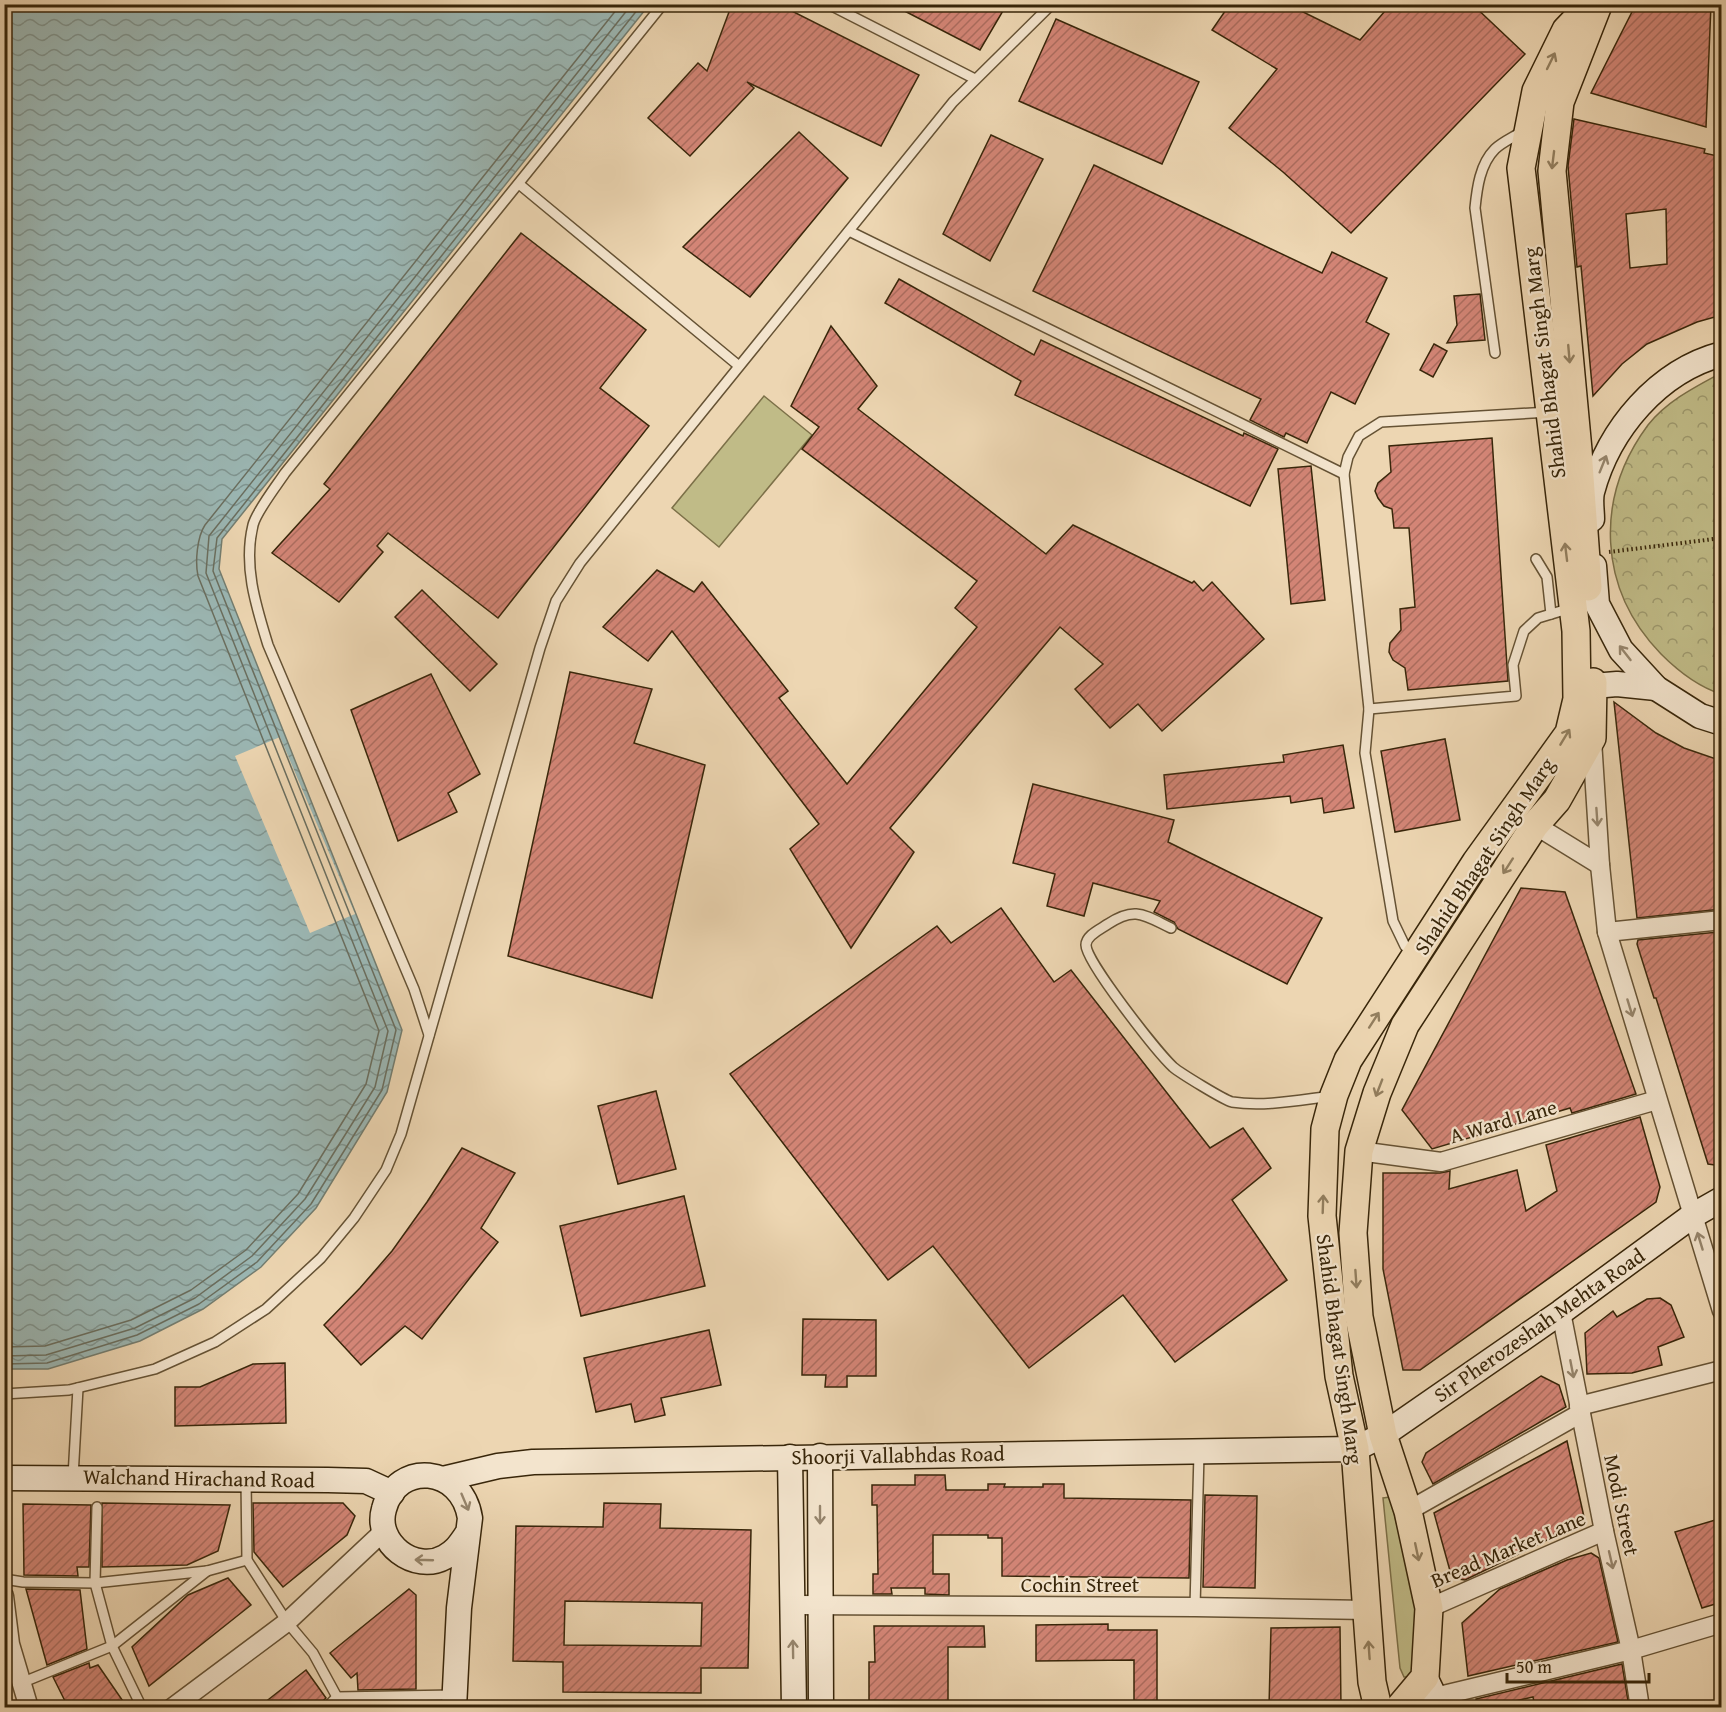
<svg xmlns="http://www.w3.org/2000/svg" width="1726" height="1712" font-family="'Gentium Book Plus',serif">
  <style>
    .grass { fill: #c0bb87; stroke: #7c7048; stroke-width: 1.5 }
    .forest { fill: url(#forest-crowns); stroke: #7c7048; stroke-width: 1.5 }
    .water { fill: url(#water-waves); stroke: #737d70; stroke-width: 1.5 }
    .pier { fill: #edd6b2 }
    .lines { fill: none; stroke-linecap: round; stroke-linejoin: round }
    .shore { stroke: #6a6e5f; stroke-width: 1.5 }
    .building { fill: url(#building-hatch); stroke: #38260a; stroke-width: 1.5; fill-rule: evenodd }
    .lane-casing { stroke: #655234; stroke-width: 12 }
    .street-casing { stroke: #655234; stroke-width: 21 }
    .secondary-casing { stroke: #38260a; stroke-width: 27 }
    .primary-casing { stroke: #38260a; stroke-width: 30 }
    .path { stroke: #38260a; stroke-width: 4; stroke-dasharray: 1.5 3; stroke-linecap: butt }
    .lane { stroke: #f3e4cd; stroke-width: 9 }
    .street { stroke: #f3e4cd; stroke-width: 18 }
    .secondary { stroke: #f3e4cd; stroke-width: 24 }
    .primary { stroke: #edd6b2; stroke-width: 27 }
    .oneway { stroke: #927e5e }
    .oneway2 { stroke: #96856c }
    .labels { text-anchor: middle; dominant-baseline: central; stroke-width: 4.5; stroke-linejoin: round; paint-order: stroke }
    .street-label { font-size: 21px; fill: #38260a; stroke: #f3e4cd }
  </style>
  <defs>
    <pattern id="forest-crowns" width="20" height="18" patternUnits="userSpaceOnUse" patternTransform="scale(1.5)"><rect width="20" height="18" fill="#c0bb87"/><path d="M2 6a3 3 0 1 1 6 0M12 15a3 3 0 1 1 6 0" fill="none" stroke="#9d986d"/></pattern>
    <pattern id="water-waves" width="16" height="10" patternUnits="userSpaceOnUse" patternTransform="scale(1.5)"><rect width="16" height="10" fill="#9bb7b4"/><path d="M0 5q4-4 8 0t8 0" fill="none" stroke="#7f9591"/></pattern>
    <pattern id="building-hatch" width="6" height="6" patternUnits="userSpaceOnUse" patternTransform="scale(1.5)"><rect width="6" height="6" fill="#d38576"/><path d="M-1 1l2-2M0 6l6-6M5 7l2-2" fill="none" stroke="#ac6d5f"/></pattern>
  </defs>
  <rect width="100%" height="100%" fill="#edd6b2"/>
  <filter id="stains"><feTurbulence type="fractalNoise" baseFrequency=".00333" numOctaves="4"/><feColorMatrix values="0 0 0 0 .2 0 0 0 0 .09 0 0 0 0 .02 0 0 0 .5 -.17"/></filter>
  <radialGradient id="worn" r=".72"><stop offset=".6" stop-color="#630" stop-opacity="0"/><stop offset="1" stop-color="#630" stop-opacity=".3"/></radialGradient>
  <g class="grass">
    <polygon points="764,396 812,435 719,547 672,508"/>
    <polygon points="1390,1497 1417,1605 1412,1677 1404,1677 1400,1668 1383,1498"/>
  </g>
  <path class="forest" d="M1721,373V694C1699,687 1677,670 1661,654C1598,589 1594,498 1648,425C1667,401 1695,387 1721,373Z"/>
  <polygon class="water" points="4,5 649,5 222,539 219,569 402,1030 387,1092 316,1208 261,1267 203,1309 140,1341 48,1369 5,1369"/>
  <polygon class="pier" points="280,737 355,914 310,933 235,756"/>
  <g class="lines">
    <g class="shore">
      <path d="M4,1347L45,1346L131,1320L191,1290L246,1250L298,1194L366,1084L379,1031L198,576C195,562 197,537 205,525L621,4"/>
      <polyline points="4,1356 46,1355 135,1328 195,1298 252,1256 305,1199 375,1087 388,1031 206,573 209,536 632,4"/>
      <polyline points="4,1364 47,1363 137,1335 199,1304 257,1262 311,1204 382,1090 396,1030 213,571 217,538 642,4"/>
    </g>
  </g>
  <g class="building">
    <polygon points="732,4 778,4 919,75 881,146 747,82 754,88 690,156 648,118 698,63 707,71"/>
    <polygon points="891,4 1007,4 980,50"/>
    <polygon points="1230,4 1287,4 1360,40 1391,4 1472,4 1525,54 1351,233 1283,172 1229,128 1277,69 1212,30"/>
    <polygon points="1636,4 1711,4 1706,127 1591,93"/>
    <polygon points="1056,19 1199,82 1162,164 1019,101"/>
    <path d="M1574,119L1705,149L1704,153L1722,157V315L1697,322L1647,344L1622,364L1593,396L1581,266L1577,267L1568,166ZM1666,209L1667,264L1630,268L1626,214Z"/>
    <polygon points="799,132 848,178 750,297 683,247"/>
    <polygon points="991,135 1043,159 990,261 943,234"/>
    <polygon points="1094,165 1322,273 1332,252 1387,278 1366,322 1389,334 1355,404 1331,392 1307,443 1286,433 1284,437 1250,420 1261,399 1033,291"/>
    <polygon points="521,233 646,330 600,388 649,426 498,618 388,533 377,546 383,552 339,602 272,553 330,489 324,484"/>
    <polygon points="899,279 1034,355 1041,340 1243,436 1244,433 1278,449 1250,506 1015,395 1021,381 885,303"/>
    <polygon points="1480,294 1485,340 1447,343 1457,325 1454,296"/>
    <polygon points="831,326 877,386 858,409 1046,554 1073,525 1192,583 1194,581 1203,591 1212,582 1264,639 1162,731 1138,704 1110,728 1075,689 1103,664 1060,627 890,828 914,852 851,948 790,849 819,824 672,631 648,661 603,627 657,570 694,592 702,582 788,691 779,698 847,784 977,627 955,608 977,581 802,449 819,427 791,406"/>
    <polygon points="1434,344 1447,351 1433,377 1420,370"/>
    <polygon points="1492,438 1508,681 1408,690 1405,668 1393,660 1389,652 1390,643 1401,630 1400,609 1415,607 1409,528 1394,528 1392,509 1384,506 1378,498 1375,491 1378,483 1391,472 1389,446"/>
    <polygon points="1311,466 1325,600 1291,604 1278,469"/>
    <polygon points="422,590 497,664 470,691 395,617"/>
    <polygon points="570,672 652,689 634,743 705,765 652,998 508,956"/>
    <polygon points="431,674 480,774 448,793 457,812 398,841 351,710"/>
    <polygon points="1614,702 1656,733 1684,748 1722,761 1722,909 1637,918"/>
    <polygon points="1445,739 1460,820 1395,832 1381,751"/>
    <polygon points="1343,745 1354,808 1324,813 1322,798 1291,803 1290,796 1167,809 1164,775 1284,762 1283,755"/>
    <polygon points="1033,784 1174,820 1168,842 1322,918 1287,984 1178,929 1174,922 1154,912 1160,901 1093,883 1084,916 1047,906 1055,874 1013,863"/>
    <polygon points="1521,888 1565,892 1636,1094 1572,1113 1570,1108 1432,1149 1402,1110"/>
    <polygon points="1001,908 1054,982 1071,970 1210,1148 1243,1128 1271,1168 1232,1200 1287,1280 1175,1362 1123,1295 1029,1368 933,1246 888,1280 730,1074 937,926 951,943"/>
    <polygon points="1718,932 1722,956 1722,1166 1708,1164 1656,998 1654,998 1637,944 1638,940"/>
    <polygon points="656,1091 676,1169 618,1184 598,1106"/>
    <polygon points="1640,1117 1660,1187 1656,1202 1420,1370 1403,1370 1383,1269 1383,1173 1440,1173 1450,1171 1449,1189 1517,1170 1526,1211 1557,1191 1546,1145"/>
    <polygon points="462,1148 515,1173 481,1228 498,1242 422,1339 405,1326 361,1365 324,1325 360,1288 392,1251 427,1202"/>
    <polygon points="684,1196 705,1286 581,1316 560,1226"/>
    <polygon points="1660,1298 1671,1305 1684,1337 1658,1347 1662,1365 1632,1373 1587,1374 1585,1333 1613,1311 1617,1317 1647,1299"/>
    <polygon points="803,1319 876,1320 876,1376 847,1376 847,1387 825,1387 826,1375 802,1375"/>
    <polygon points="709,1330 721,1385 661,1398 665,1415 635,1422 631,1404 596,1412 584,1358"/>
    <polygon points="285,1363 286,1423 175,1426 175,1387 200,1387 253,1364"/>
    <polygon points="1541,1376 1559,1385 1566,1407 1433,1484 1422,1462 1426,1453"/>
    <polygon points="1567,1441 1584,1517 1580,1524 1465,1580 1452,1578 1434,1513"/>
    <polygon points="915,1475 945,1475 946,1490 988,1490 988,1484 1005,1484 1004,1487 1043,1487 1043,1484 1064,1484 1064,1498 1191,1500 1189,1578 1002,1576 1002,1538 988,1538 988,1535 933,1535 933,1574 949,1574 949,1595 925,1594 925,1588 891,1588 892,1594 873,1594 873,1574 878,1574 877,1505 872,1505 872,1485 915,1485"/>
    <polygon points="1205,1495 1257,1496 1255,1588 1203,1587"/>
    <polygon points="102,1503 230,1505 218,1551 187,1565 102,1567"/>
    <polygon points="253,1503 343,1503 355,1516 347,1535 283,1587 254,1552"/>
    <path d="M604,1503L661,1504L660,1528L751,1530L748,1668H701V1693L563,1692V1662L513,1661L516,1526L603,1527ZM565,1601L702,1603L701,1646L564,1645Z"/>
    <polygon points="23,1504 91,1505 89,1567 77,1567 78,1576 24,1575"/>
    <polygon points="1722,1518 1722,1602 1702,1608 1675,1532"/>
    <polygon points="1591,1553 1599,1558 1618,1642 1468,1676 1462,1623 1500,1589 1567,1560"/>
    <polygon points="228,1578 251,1605 149,1686 132,1647 188,1595"/>
    <polygon points="26,1589 80,1590 87,1649 47,1665"/>
    <polygon points="409,1589 416,1595 416,1689 358,1690 357,1673 351,1678 330,1653"/>
    <polygon points="1108,1624 1108,1630 1157,1630 1157,1707 1134,1707 1134,1660 1036,1661 1036,1625"/>
    <polygon points="874,1626 984,1626 985,1647 948,1647 948,1707 869,1707 869,1662 875,1662"/>
    <polygon points="1340,1627 1341,1707 1269,1707 1271,1628"/>
    <polygon points="89,1663 90,1668 98,1665 127,1707 68,1707 53,1677"/>
    <polygon points="1622,1664 1629,1707 1535,1707 1533,1697 1488,1707 1478,1707 1476,1699"/>
    <polygon points="306,1670 326,1698 316,1707 259,1707"/>
    <polygon points="416,1702 416,1707 359,1707 359,1703"/>
  </g>
  <g class="lines">
    <defs>
      <g id="lane">
        <polyline points="828,4 975,79"/>
        <polyline points="519,184 739,366"/>
        <polyline points="849,231 1344,474"/>
        <path d="M1495,353L1475,208C1477,188 1480,164 1495,149C1502,142 1514,137 1523,131"/>
        <polyline points="1549,412 1381,422 1359,436 1348,457 1344,474 1369,709 1516,696 1513,665 1524,631 1538,618 1571,608"/>
        <polyline points="1536,559 1547,577 1551,614"/>
        <polyline points="1369,709 1365,753 1393,921 1405,946 1412,953"/>
        <path d="M1171,928C1144,915 1135,906 1108,924C1101,929 1086,935 1086,945C1086,962 1158,1053 1173,1067C1180,1073 1224,1100 1232,1102C1264,1107 1299,1100 1332,1096"/>
        <path d="M429,1035L414,989L268,645C256,606 243,566 253,525C256,512 277,485 285,473L663,4"/>
        <polyline points="4,1394 69,1390 155,1369 215,1342 266,1309 321,1258 354,1218 386,1170 401,1134 540,648 556,601 580,563 953,102 1052,4"/>
        <polyline points="73,1477 78,1388"/>
        <polyline points="246,1479 247,1560 287,1622 313,1653 337,1697 337,1708"/>
        <polyline points="97,1507 95,1583 112,1646 142,1708"/>
        <polyline points="4,1579 23,1582 95,1583 207,1571 247,1560"/>
        <polyline points="1195,1607 1199,1453"/>
        <polyline points="21,1683 112,1646 207,1571"/>
        <polyline points="326,1708 337,1697 454,1695"/>
      </g>
      <g id="street">
        <polyline points="1592,740 1600,865 1607,932 1722,1311"/>
        <polyline points="1535,825 1600,865"/>
        <polyline points="1607,932 1722,920"/>
        <polyline points="1359,1151 1441,1162 1657,1100"/>
        <polyline points="1561,1312 1604,1531 1631,1650 1640,1708"/>
        <polyline points="1579,1406 1722,1370"/>
        <polyline points="1408,1511 1581,1413"/>
        <polyline points="4,1596 10,1644 29,1708"/>
        <polyline points="793,1605 1195,1607 1366,1610"/>
        <polyline points="1429,1608 1604,1531"/>
        <polyline points="1435,1697 1631,1650 1722,1623"/>
        <polyline points="172,1708 287,1622 384,1531"/>
      </g>
      <g id="secondary">
        <path d="M1592,519C1592,511 1590,500 1592,492C1609,429 1658,371 1722,354"/>
        <polyline points="1594,566 1597,604 1621,650 1656,688 1700,716 1722,723"/>
        <polyline points="1593,686 1617,684 1656,688"/>
        <polyline points="820,1456 821,1708"/>
        <polyline points="790,1457 794,1708"/>
        <polyline points="4,1478 328,1480 366,1481 392,1493"/>
        <polyline points="443,1479 498,1466 533,1462 1355,1449 1383,1435 1561,1312 1692,1216 1722,1199"/>
        <polyline points="1425,1677 1440,1708"/>
        <path d="M454,1708L459,1608L470,1518C462,1466 397,1460 384,1509C374,1543 415,1574 445,1557C456,1551 460,1544 467,1534"/>
      </g>
      <g id="primary">
        <polyline points="1588,587 1578,450 1552,171 1560,102 1598,5"/>
        <polyline points="1378,1708 1372,1682 1355,1449 1339,1376 1322,1216 1325,1129 1334,1095 1348,1060 1476,862 1569,733 1577,699 1576,631 1521,168 1536,91 1566,30 1591,4"/>
        <polyline points="1399,1708 1425,1677 1429,1608 1408,1511 1383,1435 1359,1317 1353,1233 1359,1151 1377,1093 1405,1025 1535,825 1557,800 1592,738 1593,682"/>
      </g>
    </defs>
    <use href="#lane" class="lane-casing"/>
    <use href="#street" class="street-casing"/>
    <use href="#secondary" class="secondary-casing"/>
    <use href="#primary" class="primary-casing"/>
    <polyline class="path" points="1609,552 1722,538"/>
    <use href="#lane" class="lane"/>
    <use href="#street" class="street"/>
    <use href="#secondary" class="secondary"/>
    <use href="#primary" class="primary"/>
  </g>
  <defs><path id="oneway-shaft" d="M-6 0H5M1.5-3L5.5 0L1.5 3" fill="none" stroke-width="1.6" stroke-linecap="round" stroke-linejoin="round" transform="scale(1.5)"/></defs>
  <g class="oneway">
    <use href="#oneway-shaft" transform="translate(1551 61) rotate(-64)"/>
    <use href="#oneway-shaft" transform="translate(1553 160) rotate(97)"/>
    <use href="#oneway-shaft" transform="translate(1569 354) rotate(85)"/>
    <use href="#oneway-shaft" transform="translate(1566 552) rotate(-97)"/>
    <use href="#oneway-shaft" transform="translate(1565 737) rotate(-59)"/>
    <use href="#oneway-shaft" transform="translate(1508 866) rotate(123)"/>
    <use href="#oneway-shaft" transform="translate(1374 1020) rotate(-57)"/>
    <use href="#oneway-shaft" transform="translate(1379 1088) rotate(111)"/>
    <use href="#oneway-shaft" transform="translate(1323 1204) rotate(-88)"/>
    <use href="#oneway-shaft" transform="translate(1356 1279) rotate(86)"/>
    <use href="#oneway-shaft" transform="translate(1417 1552) rotate(78)"/>
    <use href="#oneway-shaft" transform="translate(1369 1650) rotate(-94)"/>
  </g>
  <g class="oneway2">
    <use href="#oneway-shaft" transform="translate(1603 464) rotate(-68)"/>
    <use href="#oneway-shaft" transform="translate(1625 653) rotate(-128)"/>
    <use href="#oneway-shaft" transform="translate(1597 817) rotate(86)"/>
    <use href="#oneway-shaft" transform="translate(1630 1008) rotate(73)"/>
    <use href="#oneway-shaft" transform="translate(1700 1241) rotate(-107)"/>
    <use href="#oneway-shaft" transform="translate(1572 1369) rotate(79)"/>
    <use href="#oneway-shaft" transform="translate(465 1502) rotate(67)"/>
    <use href="#oneway-shaft" transform="translate(820 1515) rotate(90)"/>
    <use href="#oneway-shaft" transform="translate(424 1560) rotate(-178)"/>
    <use href="#oneway-shaft" transform="translate(1611 1560) rotate(77)"/>
    <use href="#oneway-shaft" transform="translate(793 1649) rotate(-91)"/>
  </g>
  <g class="labels">
    <g class="street-label">
      <text transform="translate(1544 363) rotate(-97)">Shahid Bhagat Singh Marg</text>
      <text transform="translate(1484 856) rotate(-56)">Shahid Bhagat Singh Marg</text>
      <text transform="translate(1503 1121) rotate(-16)">A Ward Lane</text>
      <text transform="translate(1539 1325) rotate(-35)">Sir Pherozeshah Mehta Road</text>
      <text transform="translate(1340 1349) rotate(82)">Shahid Bhagat Singh Marg</text>
      <text transform="translate(898 1455) rotate(-1)">Shoorji Vallabhdas Road</text>
      <text transform="translate(199 1478) rotate(1)">Walchand Hirachand Road</text>
      <text transform="translate(1622 1505) rotate(78)">Modi Street</text>
      <text transform="translate(1508 1549) rotate(-23)">Bread Market Lane</text>
      <text x="1080" y="1584">Cochin Street</text>
    </g>
  </g>
  <rect width="1726" height="1712" fill="none" stroke="#edd6b2" stroke-width="24"/>
  <rect x="6" y="6" width="1714" height="1700" fill="none" stroke="#38260a" stroke-width="3"/>
  <rect x="12" y="12" width="1702" height="1688" fill="none" stroke="#38260a" stroke-width="1.5"/>
  <path d="M1507 1673v9h142v-9" fill="none" stroke="#38260a" stroke-width="3"/>
  <text x="1516" y="1673" font-size="18" fill="#38260a" stroke="#f3e4cd" stroke-width="4.5" paint-order="stroke">50 m</text>
  <rect width="100%" height="100%" filter="url(#stains)"/>
  <rect width="100%" height="100%" fill="url(#worn)"/>
</svg>
